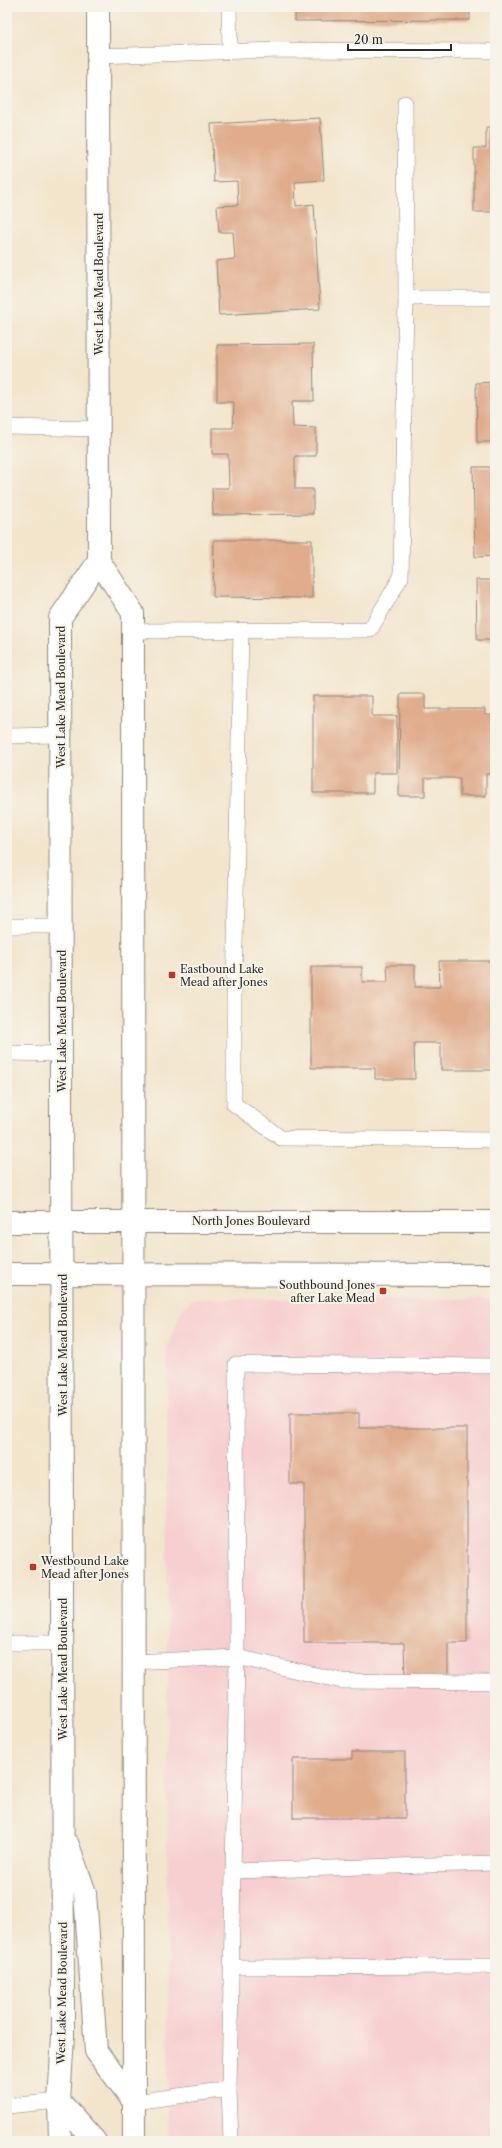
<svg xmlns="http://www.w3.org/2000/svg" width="502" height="2148" font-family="'Libre Caslon Text',serif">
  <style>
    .built { fill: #f7cfd1 }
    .building { fill: #e0ac8c }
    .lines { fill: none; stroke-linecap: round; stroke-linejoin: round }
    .lane-casing { stroke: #8e887c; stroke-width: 16 }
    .primary-casing { stroke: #8e887c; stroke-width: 24 }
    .lane { stroke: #fff; stroke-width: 15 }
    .primary { stroke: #fff; stroke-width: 22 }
    .poi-dot { fill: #c8321e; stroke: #f7f3e8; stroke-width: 1.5 }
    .labels { text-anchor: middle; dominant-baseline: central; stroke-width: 4; stroke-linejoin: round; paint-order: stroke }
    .street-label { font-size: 11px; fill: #2b2b2b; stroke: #f7f3e8 }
    .poi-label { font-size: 11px; fill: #2b2b2b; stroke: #f7f3e8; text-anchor: start }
  </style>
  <rect width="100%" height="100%" fill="#f7f3e8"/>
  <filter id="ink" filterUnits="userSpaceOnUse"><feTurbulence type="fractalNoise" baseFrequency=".025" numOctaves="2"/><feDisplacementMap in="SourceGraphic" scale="8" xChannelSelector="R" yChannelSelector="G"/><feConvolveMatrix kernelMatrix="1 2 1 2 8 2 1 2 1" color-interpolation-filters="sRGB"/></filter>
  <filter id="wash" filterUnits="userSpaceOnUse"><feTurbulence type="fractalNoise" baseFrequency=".012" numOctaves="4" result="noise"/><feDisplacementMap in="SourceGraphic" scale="16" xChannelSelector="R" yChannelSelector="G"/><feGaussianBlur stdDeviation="0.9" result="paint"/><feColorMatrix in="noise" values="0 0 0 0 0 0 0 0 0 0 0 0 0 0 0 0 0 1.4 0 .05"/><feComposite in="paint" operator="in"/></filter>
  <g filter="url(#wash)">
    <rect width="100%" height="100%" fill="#f2e5cc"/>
    <polygon class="built" points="193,1299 495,1299 495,2141 168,2141 167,1347 181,1310"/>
    <g id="blocks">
      <g class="building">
        <polygon points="295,7 470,7 470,20 295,21"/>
        <polygon points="320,118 324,180 295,182 296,206 314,204 320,309 219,315 216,261 235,259 233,232 219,232 217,206 238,205 237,181 214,182 211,124"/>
        <polygon points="486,127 495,127 495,212 474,212 474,148 486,148"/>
        <polygon points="313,344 314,401 292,401 293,427 316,428 316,456 295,456 295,489 313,489 313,514 213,515 212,488 229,488 228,454 212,454 212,428 233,428 234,402 217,402 217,345"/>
        <polygon points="495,382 495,442 477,442 476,383"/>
        <polygon points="473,467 495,467 495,556 475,557"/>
        <polygon points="214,540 312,540 312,598 213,597"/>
        <polygon points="476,580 495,580 495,640 477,640"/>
        <polygon points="400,694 425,694 425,709 485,709 485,715 495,715 495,774 486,774 486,796 460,796 460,778 425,778 425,796 399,796"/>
        <polygon points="313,696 372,696 372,716 397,716 397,773 373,773 373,793 313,793"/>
        <polygon points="439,961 495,961 495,1070 441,1070 441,1043 414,1043 415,1079 375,1079 375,1068 311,1068 311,967 362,967 362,982 388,982 387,965 415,965 415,987 440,987"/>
        <polygon points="290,1413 359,1413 359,1428 467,1428 467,1643 448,1643 448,1677 405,1677 404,1643 304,1643 304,1484 290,1484"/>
        <polygon points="352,1752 405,1752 405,1818 293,1818 293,1759 352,1759"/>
      </g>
    </g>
  </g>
  <g filter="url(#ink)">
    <use href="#blocks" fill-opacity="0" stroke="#8e887c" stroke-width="1"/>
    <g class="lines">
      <defs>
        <g id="lane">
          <polyline points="229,7 230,51"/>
          <polyline points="98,56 278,50 495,51"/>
          <polyline points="405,103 406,298"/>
          <polyline points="7,427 99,429"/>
          <polyline points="241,630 234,999 234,1104 281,1138 495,1140"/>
          <polyline points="133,631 370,630 401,577 406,298 495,298"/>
          <polyline points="7,736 61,735"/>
          <polyline points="7,926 62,926"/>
          <polyline points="7,1053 62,1054"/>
          <polyline points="495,1366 236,1364 237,1657 342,1681 495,1682"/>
          <polyline points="7,1643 63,1643"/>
          <polyline points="133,1662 237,1657 229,2089"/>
          <polyline points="233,1871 495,1863"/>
          <polyline points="232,1967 495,1966"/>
          <polyline points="134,2102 229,2089 231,2141"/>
          <polyline points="7,2106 59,2101"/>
        </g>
        <g id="primary">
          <polyline points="98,7 99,561 133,613 133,631 134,2141"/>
          <polyline points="7,1222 495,1222"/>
          <polyline points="7,1274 495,1275"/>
          <polyline points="68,1845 85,1893 96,2051 134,2102"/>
          <polyline points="59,2101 95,2141"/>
          <polyline points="60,2141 59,2101 63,2036 60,618 99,561"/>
        </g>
      </defs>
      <use href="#lane" class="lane-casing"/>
      <use href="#primary" class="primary-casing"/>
      <use href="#lane" class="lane"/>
      <use href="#primary" class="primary"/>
    </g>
  </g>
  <g class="poi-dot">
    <rect x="168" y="971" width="8" height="8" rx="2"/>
    <rect x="379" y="1287" width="8" height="8" rx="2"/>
    <rect x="29" y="1563" width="8" height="8" rx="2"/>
  </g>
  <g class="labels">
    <g class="street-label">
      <text transform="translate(99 284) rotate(-90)">West Lake Mead Boulevard</text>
      <text transform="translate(61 697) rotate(-90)">West Lake Mead Boulevard</text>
      <text transform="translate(62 1021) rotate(-90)">West Lake Mead Boulevard</text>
      <text x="251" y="1221">North Jones Boulevard</text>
      <text transform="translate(63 1345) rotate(-90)">West Lake Mead Boulevard</text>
      <text transform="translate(63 1669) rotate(-90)">West Lake Mead Boulevard</text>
      <text transform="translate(62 1993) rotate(-89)">West Lake Mead Boulevard</text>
    </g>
    <g class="poi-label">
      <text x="180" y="969">Eastbound Lake<tspan x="180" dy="13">Mead after Jones</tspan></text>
      <text x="375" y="1285" text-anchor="end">Southbound Jones<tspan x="375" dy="13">after Lake Mead</tspan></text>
      <text x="41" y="1561">Westbound Lake<tspan x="41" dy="13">Mead after Jones</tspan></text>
    </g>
  </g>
  <rect width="502" height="2148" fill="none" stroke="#f7f3e8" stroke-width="24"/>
  <path d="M348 44v6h103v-6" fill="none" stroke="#2b2b2b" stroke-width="2"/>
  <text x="354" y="44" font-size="12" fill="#2b2b2b" stroke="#f7f3e8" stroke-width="3" paint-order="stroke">20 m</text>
</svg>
